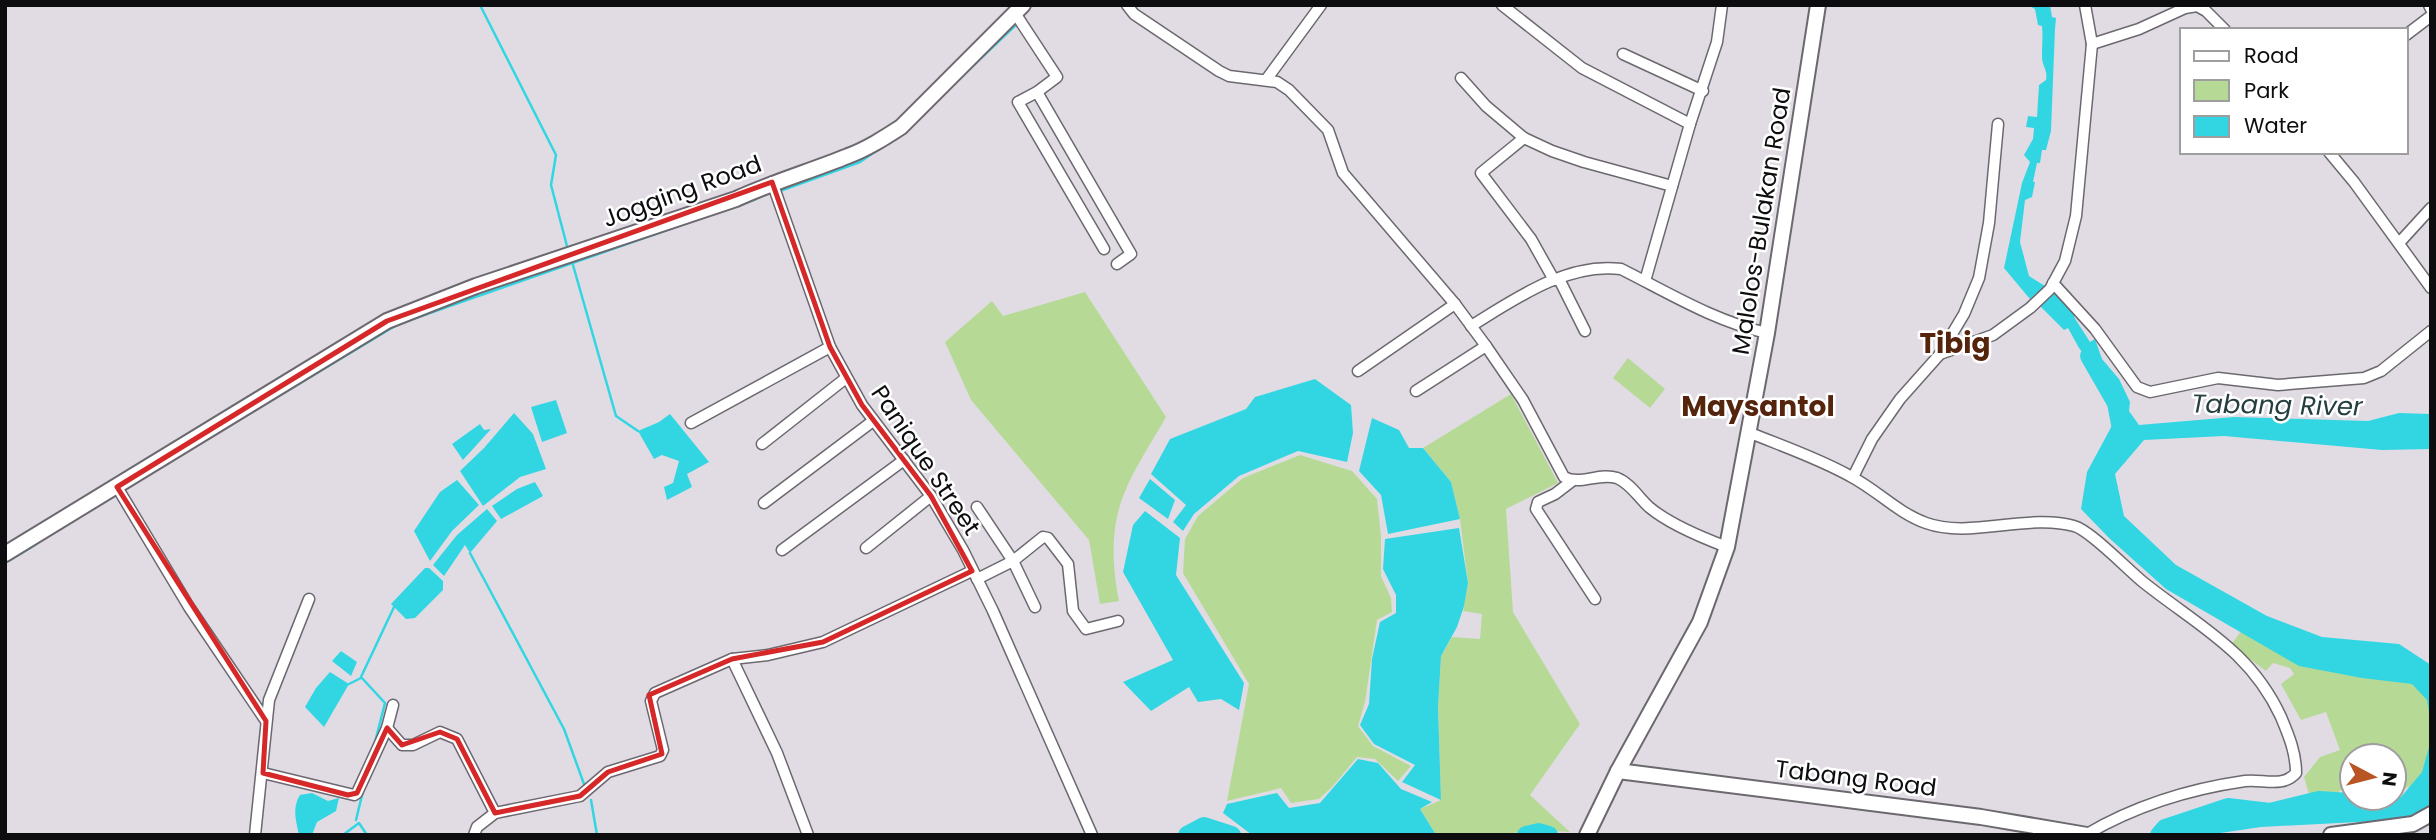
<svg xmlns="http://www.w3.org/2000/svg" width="2436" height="840" font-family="Poppins,sans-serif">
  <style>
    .green { fill: #b6da96 }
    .water { fill: #32d6e3 }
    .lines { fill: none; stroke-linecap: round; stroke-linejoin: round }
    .stream { stroke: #32d6e3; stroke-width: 2.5 }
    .river { stroke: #32d6e3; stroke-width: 18 }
    .street-casing { stroke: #6c686f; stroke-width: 13 }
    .secondary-casing { stroke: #6c686f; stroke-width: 18 }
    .street { stroke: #fff; stroke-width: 10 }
    .secondary { stroke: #fff; stroke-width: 14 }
    .marked { fill: none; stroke: #d62828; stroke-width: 5; stroke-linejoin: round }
    .labels { text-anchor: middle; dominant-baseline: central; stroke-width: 5; stroke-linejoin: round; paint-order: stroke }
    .street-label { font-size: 24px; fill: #0d0c0e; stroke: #fff }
    .water-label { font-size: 26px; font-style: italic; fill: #253e40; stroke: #fff }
    .quarter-label { font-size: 28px; font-weight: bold; fill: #55240d; stroke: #fff }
  </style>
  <rect width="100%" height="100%" fill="#e1dce3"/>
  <g class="green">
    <path d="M1085,292L1166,417C1153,440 1133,470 1124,494C1110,527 1112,567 1119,601L1100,604L1089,540L971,400L945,342L992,301L1003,316Z"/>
    <polygon points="1628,358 1665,389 1650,408 1613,378"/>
    <polygon points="1511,394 1558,483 1506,509 1513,612 1580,724 1530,795 1570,832 1534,830 1499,835 1436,835 1420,809 1441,800 1438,707 1441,656 1452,637 1480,639 1482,614 1463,611 1468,583 1460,519 1451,482 1423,448"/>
    <polygon points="1300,455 1352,471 1377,499 1381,536 1381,576 1391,598 1392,612 1377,620 1365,702 1358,726 1373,746 1411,766 1398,781 1375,759 1357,757 1333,786 1319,799 1291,803 1281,788 1227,801 1249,684 1183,573 1185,539 1198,516 1243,478"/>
    <polygon points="2242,630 2431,685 2431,781 2394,791 2394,756 2352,756 2352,790 2340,790 2337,797 2309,794 2304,777 2320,757 2340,750 2326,712 2301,720 2281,684 2294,674 2290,668 2273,663 2266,671 2231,645"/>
  </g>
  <g class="water">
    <path d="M2028,5H2050L2052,17L2056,18L2055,29L2051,131L2046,150H2042L2040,163H2037L2033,182H2035L2032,197L2025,200L2020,242L2029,276L2045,286L2030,299L2004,268L2022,183L2030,162L2024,155L2033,139L2034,128L2026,127L2028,116L2037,117L2039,85L2046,80C2048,70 2042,66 2042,57C2042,46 2043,37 2042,26L2038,25L2035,9Z"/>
    <polygon points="2056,289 2077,314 2074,317 2090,342 2095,339 2102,359 2119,379 2130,402 2129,411 2139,425 2234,417 2368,421 2399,413 2431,414 2431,449 2382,450 2224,436 2144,440 2115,474 2124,516 2176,565 2267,616 2322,637 2399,644 2431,665 2431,724 2427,700 2412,684 2362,678 2299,666 2166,589 2109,538 2081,509 2087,472 2115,420 2118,403 2110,394 2107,383 2079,348 2068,328 2064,330 2039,305"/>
    <polygon points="1315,379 1351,405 1353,433 1347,462 1298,451 1239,476 1194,514 1183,531 1173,522 1186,505 1151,474 1170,439 1246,409 1255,397"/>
    <polygon points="556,400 567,433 542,442 531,407"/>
    <polygon points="514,413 533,434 546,469 520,477 483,506 460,471 484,448"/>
    <polygon points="670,414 709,462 687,474 692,487 667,500 664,487 673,483 679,461 662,455 654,459 638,431 659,422"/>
    <polygon points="1372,418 1399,430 1409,448 1423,448 1451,482 1460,519 1388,534 1381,495 1359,471"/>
    <polygon points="480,424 484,430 491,429 463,460 452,444"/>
    <polygon points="1150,479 1175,500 1168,519 1139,498"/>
    <polygon points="457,480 479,505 452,531 430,561 414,531 440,492"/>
    <polygon points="535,482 543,496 501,519 492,506 517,489"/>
    <polygon points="487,509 497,521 470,553 465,545 444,576 433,565 457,535"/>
    <polygon points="1145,511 1180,538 1176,575 1244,683 1239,710 1221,699 1198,702 1189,687 1151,711 1123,682 1173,660 1123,572 1133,525"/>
    <polygon points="1459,528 1468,583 1464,606 1457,627 1441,656 1438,707 1441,800 1402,782 1415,765 1374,744 1360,725 1369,704 1372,659 1380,622 1396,613 1396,595 1383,569 1385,539"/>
    <polygon points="425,568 429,568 443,581 443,590 415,618 406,619 391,604"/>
    <polygon points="341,651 357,662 351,676 332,661"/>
    <polygon points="330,672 349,684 324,727 305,707 316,688"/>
    <polygon points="2431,740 2431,805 2416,819 2261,827 2207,835 2158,835 2181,817 2252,805 2337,806 2401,797 2422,772"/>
    <polygon points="1358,759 1378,763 1401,789 1432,802 1420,809 1436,835 1252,835 1223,813 1227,804 1277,793 1289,808 1320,803"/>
    <path d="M312,793L328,801L339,798L336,811L317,822L312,835H299C296,820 292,808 300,795Z"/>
  </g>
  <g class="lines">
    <g class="stream">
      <polyline points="480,5 556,155 551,185 568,250"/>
      <polyline points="1034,6 1035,5"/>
      <polyline points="960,78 1019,22"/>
      <polyline points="780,191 860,162 879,149"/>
      <polyline points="740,205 756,199"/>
      <polyline points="573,265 616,416 638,431"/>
      <polyline points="407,321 724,210"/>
      <polyline points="124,489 400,323"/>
      <polyline points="89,511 110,498"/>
      <polyline points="470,553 564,729 584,784"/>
      <polyline points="5,563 35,545"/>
      <polyline points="349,684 361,678"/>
      <polyline points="374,746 385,703 361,677 394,607"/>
      <polyline points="591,800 597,835"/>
      <polyline points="356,820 363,791"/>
      <polyline points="343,835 359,823 367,835"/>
    </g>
    <g class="river">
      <polyline points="2089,356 2116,403 2121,429"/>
      <polyline points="1187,835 1204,826 1232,835"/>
      <polyline points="1526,835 1539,832 1549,835"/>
      <polyline points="2159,835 2165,828 2228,807 2270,812 2319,800 2383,804"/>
    </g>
    <defs>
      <g id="street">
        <path d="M1127,5L1134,14L1219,71L1229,76L1277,82L1289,90L1328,130L1343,173L1455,304L1486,346L1523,400L1564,477C1580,486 1599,472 1617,478C1630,483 1639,498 1649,507C1669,524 1703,538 1727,547"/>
        <polyline points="1502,5 1582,68 1690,124"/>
        <polyline points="2429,5 2431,9"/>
        <polyline points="1015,13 1057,77 1037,92 1018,102 1104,249"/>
        <polyline points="2406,35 2431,16"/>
        <polyline points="2092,44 2139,29 2185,8 2197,6 2206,11 2225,30"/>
        <polyline points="1623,54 1703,91"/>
        <polyline points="1461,78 1486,106 1524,138 1552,151 1584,162 1672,186"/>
        <polyline points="1266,80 1321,5"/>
        <polyline points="1037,92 1131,254 1117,264"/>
        <polyline points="1524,138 1481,173 1531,239 1554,280"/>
        <polyline points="2329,152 2354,182 2431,288"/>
        <polyline points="772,182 830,347 862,405 931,496 963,550 993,611 1092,835"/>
        <polyline points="2399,243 2431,208"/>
        <polyline points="1559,279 1585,331"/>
        <polyline points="1645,281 1690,124 1717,42 1722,5"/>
        <polyline points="2053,283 2095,329 2137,387 2150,392 2218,378 2278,385 2364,378 2381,371 2431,331"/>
        <path d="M1471,326C1515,299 1567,262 1621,269C1669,293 1714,321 1767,333"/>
        <polyline points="1940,354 1964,314 1979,278 1989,223 1998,124"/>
        <polyline points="1358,371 1455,304"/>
        <polyline points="1416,391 1486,346"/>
        <polyline points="691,423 830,347"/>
        <path d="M1748,432C1782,446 1818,458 1850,476C1877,490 1898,513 1926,523C1970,539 2028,513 2074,526C2090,530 2128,570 2143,582C2198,626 2250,650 2281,717C2289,736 2296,753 2296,773C2283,788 2263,779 2245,781C2189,789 2135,806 2087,834"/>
        <polyline points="762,444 846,378"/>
        <polyline points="1853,477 1872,439 1900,399 1940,354 1993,335 2030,308 2050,289 2065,261 2076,216 2092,44 2085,5"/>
        <polyline points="1572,481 1555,494 1538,502 1536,509 1595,599"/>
        <polyline points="117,487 189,607 266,721"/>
        <polyline points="764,503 873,421"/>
        <polyline points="977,507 1013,561 1035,607"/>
        <polyline points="866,548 931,496"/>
        <polyline points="782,550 904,460"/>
        <polyline points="977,579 1013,561 1043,537 1048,538 1068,564 1073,611 1086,629 1118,621"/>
        <polyline points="732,659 777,753 808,835"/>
        <polyline points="387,728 402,745 413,745 440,732 457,739 495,813 477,827 474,835"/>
        <polyline points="263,773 354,795 357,793 387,728 393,705"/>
        <polyline points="495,813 580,796 608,772 660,756 663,750 651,701 655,693 732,659 768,655 823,642 972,571"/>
        <polyline points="255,835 269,700 309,599"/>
      </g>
      <g id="secondary">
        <path d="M5,554L387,321L476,286L736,199C773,182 811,171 848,156C867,149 884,138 901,127L1023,5"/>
        <polyline points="1618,771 1981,817 2087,835"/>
        <polyline points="1587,835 1618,771 1700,622 1727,547 1767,333 1818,5"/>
        <polyline points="2331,835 2413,824 2431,814"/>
      </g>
    </defs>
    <use href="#street" class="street-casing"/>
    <use href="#secondary" class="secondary-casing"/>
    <use href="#street" class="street"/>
    <use href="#secondary" class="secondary"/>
  </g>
  <path class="marked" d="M772,182L830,347L862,405L931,496L972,571L823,642L732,659L649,695L662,754L608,772L580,796L495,813L457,739L440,732L402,745L387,728L357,793L348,795L263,773L266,721L117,487L387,321Z"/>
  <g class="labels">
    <g class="street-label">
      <text transform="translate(682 191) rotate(-20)">Jogging Road</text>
      <text transform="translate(1761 221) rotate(-81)">Malolos-Bulakan Road</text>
      <text transform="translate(926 460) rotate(56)">Panique Street</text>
      <text transform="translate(1856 778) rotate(7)">Tabang Road</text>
    </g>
    <g class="water-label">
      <text transform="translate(2277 405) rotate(1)">Tabang River</text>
    </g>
    <g class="quarter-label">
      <text x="1955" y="343">Tibig</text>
      <text x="1758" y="406">Maysantol</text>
    </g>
  </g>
  <rect width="2436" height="840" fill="none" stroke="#0d0c0e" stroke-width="14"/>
  <rect x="2180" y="28" width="228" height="126" fill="#ffffff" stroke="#9e9e9f" stroke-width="2"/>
  <rect x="2194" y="51" width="35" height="10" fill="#ffffff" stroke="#9e9e9f" stroke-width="2"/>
  <text x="2244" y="63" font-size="21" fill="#0d0c0e">Road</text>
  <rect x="2194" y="80" width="35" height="21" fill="#b6da96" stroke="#9e9e9f" stroke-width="2"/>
  <text x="2244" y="98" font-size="21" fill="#0d0c0e">Park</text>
  <rect x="2194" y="116" width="35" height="21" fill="#32d6e3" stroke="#9e9e9f" stroke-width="2"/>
  <text x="2244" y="133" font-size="21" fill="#0d0c0e">Water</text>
  <g transform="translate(2373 777) rotate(97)"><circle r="33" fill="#ffffff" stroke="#9e9e9f" stroke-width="2"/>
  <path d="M0-5L12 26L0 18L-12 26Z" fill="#b95423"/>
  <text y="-10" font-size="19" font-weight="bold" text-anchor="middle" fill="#0d0c0e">N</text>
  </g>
</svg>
